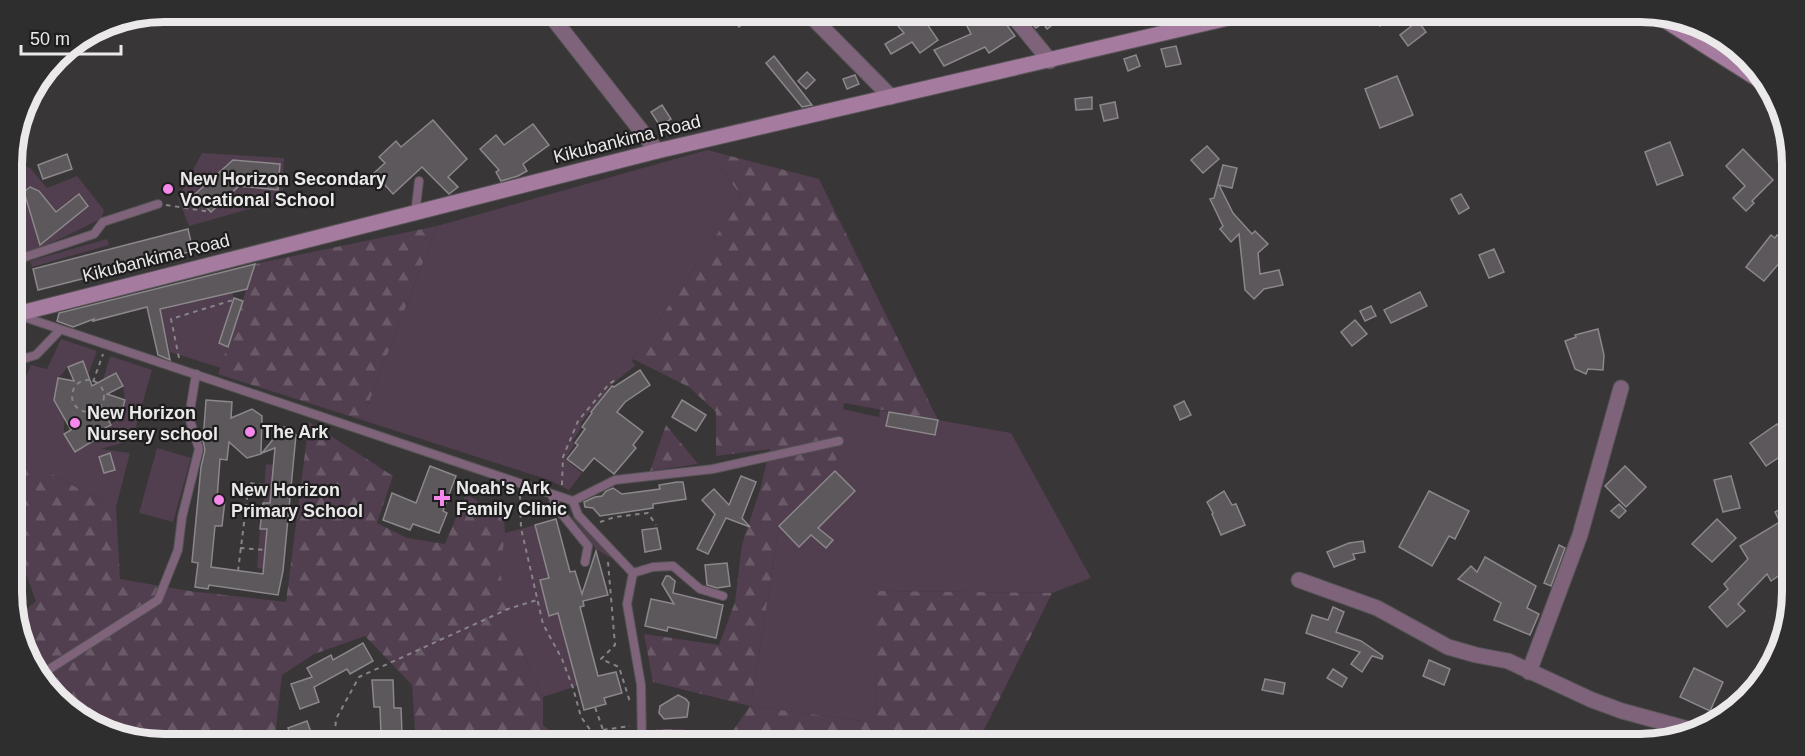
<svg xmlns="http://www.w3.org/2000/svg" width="1805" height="756" font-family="Arial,sans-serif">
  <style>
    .grass { fill: #513e4e }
    .forest { fill: url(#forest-firs) }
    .building { fill: #5c585b; stroke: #8b878a; stroke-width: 1.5 }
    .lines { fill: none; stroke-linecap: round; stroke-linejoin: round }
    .lane-casing { stroke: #555354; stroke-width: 10 }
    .street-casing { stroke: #555354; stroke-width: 17 }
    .secondary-casing { stroke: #555354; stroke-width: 17 }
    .path { stroke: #878486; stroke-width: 2; stroke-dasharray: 4.5 4.5; stroke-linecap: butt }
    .lane { stroke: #7e637a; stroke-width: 8 }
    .street { stroke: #7e637a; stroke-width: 15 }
    .secondary { stroke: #a57b9f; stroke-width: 15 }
    .poi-dot { fill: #f788eb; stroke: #1f1e1f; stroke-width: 2 }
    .labels { text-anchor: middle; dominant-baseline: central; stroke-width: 4.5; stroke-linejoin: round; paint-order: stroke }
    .street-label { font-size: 18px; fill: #ebe9ea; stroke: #1f1e1f }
    .poi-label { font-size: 18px; font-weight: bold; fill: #ebe9ea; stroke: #1f1e1f; text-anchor: start }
    .rim { fill: none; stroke: #ebe9ea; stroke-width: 8 }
  </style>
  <defs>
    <pattern id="forest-firs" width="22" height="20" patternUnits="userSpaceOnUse" patternTransform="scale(1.5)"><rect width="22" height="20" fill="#513e4e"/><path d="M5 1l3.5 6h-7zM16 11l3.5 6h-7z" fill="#6a5a68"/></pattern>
  </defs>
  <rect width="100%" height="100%" fill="#393638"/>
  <g class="grass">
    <polygon points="707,150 742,197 633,359 632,362 636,365 611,385 581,423 580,430 573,440 574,446 565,459 582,473 569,490 549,480 362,420 437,226"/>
    <polygon points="202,153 284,158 282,200 189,226 178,198"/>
    <path d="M12,160L30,168L47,188L77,176L104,210L102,218C73,233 44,248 13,257Z"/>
    <polygon points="107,239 109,245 32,267 30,261"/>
    <polygon points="233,292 233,300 219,343 228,347 221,368 170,352 160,309"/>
    <polygon points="61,339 97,351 88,375 82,361 68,367 58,378 55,393 64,417 64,434 76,452 93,441 98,432 111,425 121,414 125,400 123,386 117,373 103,380 110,356 152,370 132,440 101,449 130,453 116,507 81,490 13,452 13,405 31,365 47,369"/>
    <polygon points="842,409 879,417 880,410 889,412 887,426 935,435 938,420 1011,433 1091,578 1052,593 876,591 877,723 751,706 779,526 799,547 855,492 835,471"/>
    <polygon points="157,448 191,458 173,522 139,513"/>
    <polygon points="266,464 274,465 270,503 263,503"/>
    <polygon points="569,513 616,561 596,549"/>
    <path d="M535,525L549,578L540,581L549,615L558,613L577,686L543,697C525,658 505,617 500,574C498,562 503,546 505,533Z"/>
    <polygon points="260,529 267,529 264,569 257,568"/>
  </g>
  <g class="forest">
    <polygon points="707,150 819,179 938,420 844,403 835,471 779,526 751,706 877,723 875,591 1052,593 977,744 718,744 730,735 750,706 653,682 644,634 719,645 735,602 742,544 760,490 770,449 716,456 716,412 689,387 633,359 742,197"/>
    <polygon points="437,226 362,420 218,374 255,264"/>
    <polygon points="309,422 393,476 377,523 407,538 445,544 466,494 504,517 505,533 500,572 508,609 525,658 543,697 543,725 565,744 416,744 412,685 365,636 314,654 282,675 274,744 165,744 107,733 44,685 16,618 36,601 13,539 13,452 81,490 116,507 120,579 189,591 286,602"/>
    <polygon points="666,425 698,464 650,471"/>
    <polygon points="656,729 684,729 700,744 632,744"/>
  </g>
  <g class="building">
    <polygon points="728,12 759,12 739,27"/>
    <polygon points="905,12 912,12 921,24 925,21 938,40 920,53 912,42 891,54 885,44 904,33 894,21"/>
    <polygon points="985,12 997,12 1015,36 989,53 985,47 944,66 934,50 971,34 965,22"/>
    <polygon points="1035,12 1070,12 1047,29 1043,23 1036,28 1030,21 1037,15"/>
    <polygon points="1383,12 1387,12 1391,21 1380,26 1375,15"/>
    <polygon points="1418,21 1426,32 1408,46 1400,35"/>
    <polygon points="1176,46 1181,64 1166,67 1161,49"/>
    <polygon points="1136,55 1140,66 1128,71 1124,59"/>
    <polygon points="774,56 812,105 802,107 766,63"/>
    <polygon points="807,72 815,80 806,89 798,81"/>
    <polygon points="855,75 859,84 847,89 843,79"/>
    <polygon points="1397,76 1413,115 1380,128 1365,89"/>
    <polygon points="1092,97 1092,109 1076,110 1075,99"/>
    <polygon points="1115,102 1118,118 1104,121 1100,105"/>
    <polygon points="662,105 671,119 660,126 651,112"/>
    <polygon points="433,120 467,159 448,177 458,187 449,194 422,167 393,194 374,173 385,163 379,157 396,141 401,147"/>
    <polygon points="533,124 549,145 523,164 527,171 518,176 501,181 496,172 499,170 480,149 496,135 504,145"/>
    <polygon points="1670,142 1683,175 1657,185 1645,152"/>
    <polygon points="1207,146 1219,159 1203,173 1191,160"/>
    <polygon points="1743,149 1773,180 1752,201 1754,203 1746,211 1733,198 1745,186 1726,166"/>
    <polygon points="67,154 72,169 43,179 38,165"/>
    <polygon points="233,160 280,164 278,190 239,186 211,212 194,195"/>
    <polygon points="1223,165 1237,168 1232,188 1219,185 1233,213 1252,234 1255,231 1268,244 1258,253 1260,274 1279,270 1283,285 1264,289 1254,299 1245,290 1239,234 1231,242 1220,229 1223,226 1210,199 1214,198"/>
    <polygon points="30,187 39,191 56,212 79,194 88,206 40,245 24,192"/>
    <polygon points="1461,194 1469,208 1459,214 1451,199"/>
    <polygon points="188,229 193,251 38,290 33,269"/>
    <polygon points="1771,235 1775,238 1777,235 1792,245 1792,254 1786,264 1781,261 1764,281 1746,267"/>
    <polygon points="1494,249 1504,272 1489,278 1479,255"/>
    <polygon points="255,264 247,289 160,309 170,360 158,355 147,307 93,321 94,319 73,327 57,321 59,313"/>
    <polygon points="1420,292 1427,306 1391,323 1384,310"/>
    <polygon points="234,298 243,301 228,347 219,343"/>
    <polygon points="1371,306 1376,316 1365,321 1360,311"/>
    <polygon points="1355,320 1367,334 1352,346 1341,332"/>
    <polygon points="1598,329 1604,355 1603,370 1588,369 1586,374 1575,369 1565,341 1576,337 1575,335"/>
    <polygon points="83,361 92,386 116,373 123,386 107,394 125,400 121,414 102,408 111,425 90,436 93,441 75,452 64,434 71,430 54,400 58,378 74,381 68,367"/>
    <polygon points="640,370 650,385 625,402 617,412 643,432 633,445 636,448 614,474 594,458 583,471 567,459 578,445 575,443 585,429 582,427 592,413 591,412 612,386 614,387"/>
    <polygon points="206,400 232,402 231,418 252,409 262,416 261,454 247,458 229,442 227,460 220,459 217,499 225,500 222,526 215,526 211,567 263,574 267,529 260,529 263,503 270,503 275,448 262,453 283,427 291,428 296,435 283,571 278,595 209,585 208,589 195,587 198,563 192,562 201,467 205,450 203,441"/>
    <polygon points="682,400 706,415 696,431 672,417"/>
    <polygon points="1184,401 1191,415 1180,420 1174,406"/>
    <polygon points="889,412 938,420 935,435 886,426"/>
    <polygon points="1777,424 1793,448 1766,466 1750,443"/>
    <polygon points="110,453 115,470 104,473 99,457"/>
    <polygon points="430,466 456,476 443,511 447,513 439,533 413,524 410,530 383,520 392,493 416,503"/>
    <polygon points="1625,466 1646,487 1626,507 1605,486"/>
    <polygon points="835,471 855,491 818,528 833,540 826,548 811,535 799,547 779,526"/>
    <polygon points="741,476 756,482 742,518 750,527 726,518 708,554 697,549 715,514 702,500 714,489 729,505"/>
    <polygon points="1731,476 1740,508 1723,512 1714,480"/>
    <polygon points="677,482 683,482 686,499 653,504 653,508 600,516 593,508 585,507 584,502 595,497 602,496 606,491 613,488 622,494 660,489 659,485"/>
    <polygon points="1224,491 1232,505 1236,504 1245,525 1221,535 1212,514 1213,513 1207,502"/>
    <polygon points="1429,491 1469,511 1455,539 1449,536 1432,566 1399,547"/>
    <polygon points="1793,502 1793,566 1771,581 1767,574 1738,604 1745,611 1727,627 1709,607 1728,589 1724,584 1748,559 1740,546 1780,522 1775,512"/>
    <polygon points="1619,504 1626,511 1619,518 1611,511"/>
    <polygon points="556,519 570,572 575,571 582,594 596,551 608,595 583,601 584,606 580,607 598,676 616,672 622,693 604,698 606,704 584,710 558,613 549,616 540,580 549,578 535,525"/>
    <polygon points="1717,519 1736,538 1712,562 1692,544"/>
    <polygon points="657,528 661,549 645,552 642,530"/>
    <polygon points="1363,541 1365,552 1353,554 1355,559 1334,567 1327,552 1349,543"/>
    <polygon points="1559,545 1565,548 1551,586 1544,583"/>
    <polygon points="13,549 24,575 21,614 14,613 13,612"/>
    <polygon points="1485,557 1536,586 1527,608 1539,614 1530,635 1494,620 1501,603 1458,579 1471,566 1477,572"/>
    <polygon points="727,563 730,586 717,588 707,585 705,565"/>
    <polygon points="666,576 669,576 675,581 673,593 723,605 716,638 668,627 667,631 645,626 651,599 674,604 662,584"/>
    <polygon points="1333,607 1344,612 1336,632 1361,641 1383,656 1382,659 1372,656 1362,672 1351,664 1360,652 1306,633 1312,615 1328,620"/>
    <polygon points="363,643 373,661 350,674 347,669 314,687 319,702 300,709 291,684 312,677 307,668 331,655 333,660"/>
    <polygon points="1429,660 1450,669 1444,685 1423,676"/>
    <polygon points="1694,668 1723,682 1710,711 1680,697"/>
    <polygon points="1333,669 1347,678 1342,687 1327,678"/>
    <polygon points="1265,679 1285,683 1283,694 1262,690"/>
    <polygon points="372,680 393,680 394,708 401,708 402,734 381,735 380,707 374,707"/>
    <polygon points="678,695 686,699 689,703 687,717 664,719 659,713 660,706"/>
    <polygon points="307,721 315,744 294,744 288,728"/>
  </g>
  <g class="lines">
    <defs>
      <g id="lane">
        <polyline points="418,212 416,206 419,181"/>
        <polyline points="13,261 94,234 103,222 158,204"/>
        <polyline points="21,316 573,501 615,480 713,469 839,441"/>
        <polyline points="13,362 36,355 60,330"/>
        <polyline points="552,495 557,508 588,546 585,562"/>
        <polyline points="573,501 578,515 633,573 627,604 641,685 642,744"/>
        <polyline points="633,573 653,567 673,566 700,589 723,596"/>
        <polyline points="40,675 158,600 178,550 182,517 199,449 189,417 196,374"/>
      </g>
      <g id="street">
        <polyline points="548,12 657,151"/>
        <polyline points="807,12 891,97"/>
        <polyline points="1010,12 1050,61"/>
        <polyline points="1299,580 1377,608 1448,647 1476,655 1508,661 1592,700 1622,711 1688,729"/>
        <polyline points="1529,672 1580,535 1621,388"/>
      </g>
      <g id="secondary">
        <polyline points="1658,16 1767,85"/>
        <polyline points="13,315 657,151 1254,12"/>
      </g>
    </defs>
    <use href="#lane" class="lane-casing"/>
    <use href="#street" class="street-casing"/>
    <use href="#secondary" class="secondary-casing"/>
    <g class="path">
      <polyline points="166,205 211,212"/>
      <polyline points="179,358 171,319 233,300"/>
      <circle cx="88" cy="396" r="16"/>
      <polyline points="93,382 103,354"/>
      <polyline points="562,485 563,457 578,421 609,384 615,380"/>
      <polyline points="520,495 521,528 543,624 562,659 573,688 581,717 596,738 603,730 595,707"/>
      <polyline points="520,513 547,510"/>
      <polyline points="600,522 615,517 648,513 656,525"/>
      <polyline points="240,548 266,550"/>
      <polyline points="608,562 615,645 601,659 619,667 630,702"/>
      <polyline points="238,571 249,483 272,486"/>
      <polyline points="603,730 630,726"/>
      <polyline points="334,744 336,719 359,677 508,609 537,600"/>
    </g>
    <use href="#lane" class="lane"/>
    <use href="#street" class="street"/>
    <use href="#secondary" class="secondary"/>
  </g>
  <g class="poi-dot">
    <circle cx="168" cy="189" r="6"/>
    <circle cx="75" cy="423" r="6"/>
    <circle cx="250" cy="432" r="6"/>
    <path d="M439 489h6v6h6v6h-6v6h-6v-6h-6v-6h6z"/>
    <circle cx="219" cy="500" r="6"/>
  </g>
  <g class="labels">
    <g class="street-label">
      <text transform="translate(627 139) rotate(-14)">Kikubankima Road</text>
      <text transform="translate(156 258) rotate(-14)">Kikubankima Road</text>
    </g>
    <g class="poi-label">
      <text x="180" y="179">New Horizon Secondary<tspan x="180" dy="21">Vocational School</tspan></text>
      <text x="87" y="413">New Horizon<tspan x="87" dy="21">Nursery school</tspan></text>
      <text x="262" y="432">The Ark</text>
      <text x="456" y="488">Noah's Ark<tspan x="456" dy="21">Family Clinic</tspan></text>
      <text x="231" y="490">New Horizon<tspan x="231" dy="21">Primary School</tspan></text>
    </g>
  </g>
  <path d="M0 0H1805V756H0ZM164 22H1640A142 142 0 0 1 1782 164V592A142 142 0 0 1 1640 734H164A142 142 0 0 1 22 592V164A142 142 0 0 1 164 22Z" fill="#2f2e2f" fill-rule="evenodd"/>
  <path class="rim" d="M164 22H1640A142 142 0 0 1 1782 164V592A142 142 0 0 1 1640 734H164A142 142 0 0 1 22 592V164A142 142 0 0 1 164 22Z"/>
  <path d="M21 45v9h100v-9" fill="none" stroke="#ebe9ea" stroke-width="3"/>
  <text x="30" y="45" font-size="18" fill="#ebe9ea" stroke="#1f1e1f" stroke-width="4.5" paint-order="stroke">50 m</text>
</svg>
